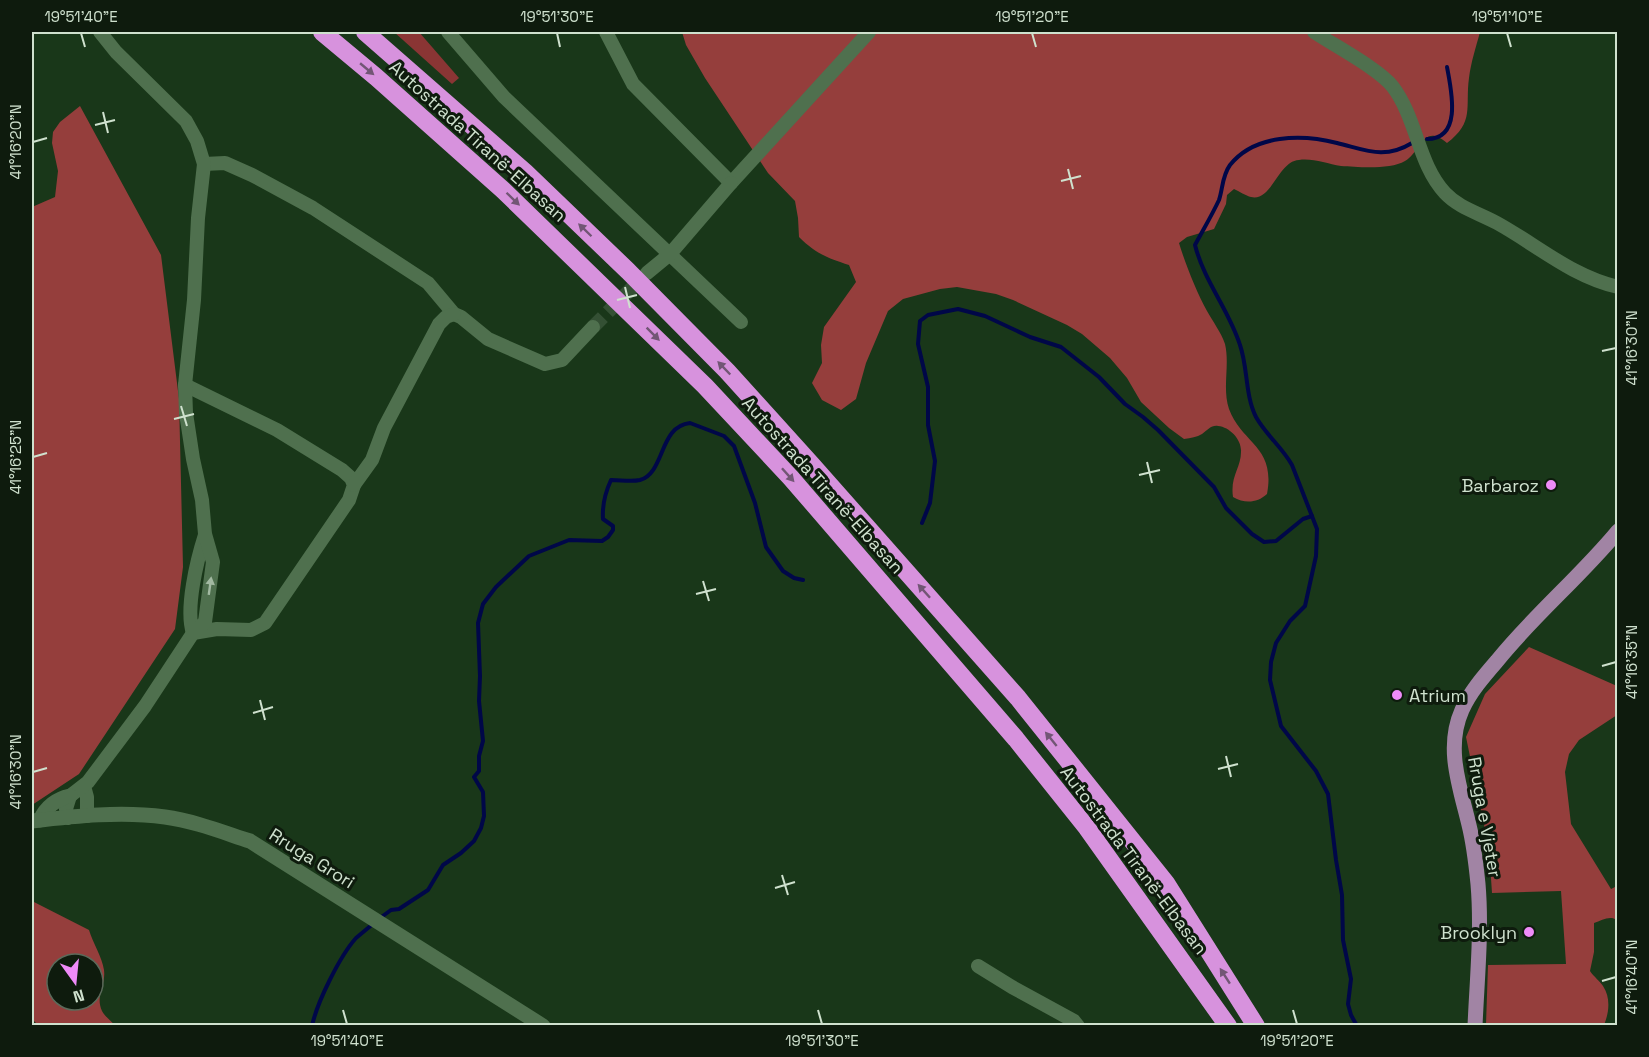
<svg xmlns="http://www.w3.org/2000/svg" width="1649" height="1057" font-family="'Space Grotesk',sans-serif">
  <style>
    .green { fill: #8a3534 }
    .forest { fill: #953e3c; fill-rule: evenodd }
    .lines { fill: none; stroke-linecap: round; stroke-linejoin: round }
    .stream { stroke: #000748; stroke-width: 4 }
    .street-tunnel { stroke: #345034; stroke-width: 14; stroke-dasharray: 14 7; stroke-linecap: butt }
    .street { stroke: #4f704e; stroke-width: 14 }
    .secondary { stroke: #4f704e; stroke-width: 15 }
    .primary { stroke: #a184a4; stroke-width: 15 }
    .highway { stroke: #d792dd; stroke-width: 18 }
    .oneway { fill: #725675 }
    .oneway2 { fill: #a2b9a1 }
    .ticks { fill: none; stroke: #cfe1ce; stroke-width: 2 }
    .poi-dot { fill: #ee8bf8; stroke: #0e1b0d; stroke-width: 2 }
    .labels { text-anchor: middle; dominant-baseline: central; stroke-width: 6; stroke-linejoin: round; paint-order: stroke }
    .street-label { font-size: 18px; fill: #cfe1ce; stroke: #0e1b0d }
    .poi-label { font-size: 18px; fill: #cfe1ce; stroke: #0e1b0d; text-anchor: end }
    .neatline { fill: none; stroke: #cfe1ce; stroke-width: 2 }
    .ticks-label { font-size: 15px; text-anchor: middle; fill: #cfe1ce }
  </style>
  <rect width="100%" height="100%" fill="#193719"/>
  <polygon class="green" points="394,32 419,32 459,78 452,84"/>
  <g class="forest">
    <path d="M682,32H1480C1476,47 1471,62 1469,78C1465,107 1475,122 1447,143C1423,122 1421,152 1405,161C1390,170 1358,167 1341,166C1327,164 1313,158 1299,160C1278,161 1272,202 1251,197C1246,196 1239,191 1234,189L1227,195L1226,204L1214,229L1187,237L1179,243C1185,263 1197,293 1207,311C1213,322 1221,332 1225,344C1230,365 1222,388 1229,409C1242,444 1276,446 1267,494C1257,503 1245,504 1233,497C1230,476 1241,468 1241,452C1242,440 1230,427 1218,426C1211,425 1208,430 1202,434C1197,437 1191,438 1184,439L1169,428L1141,402L1127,378L1110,358L1082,334L1067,325L1013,300L996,294L957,287L940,289L903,299L888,311L866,363L856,399L841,410L822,400L812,383L822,363L821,345L824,327L856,282L849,265C827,258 815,253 799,237L798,218L795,201L768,173L705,78L686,45Z"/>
    <polygon points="80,106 161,255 179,399 183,567 175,629 79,774 32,805 32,207 55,197 58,171 52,143 53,132 60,122"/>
    <path d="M1529,647L1617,686V715L1579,740L1569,754L1565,772L1571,824L1611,889L1617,886V920C1610,915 1602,920 1594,923V952L1590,971C1594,977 1600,981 1603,986C1611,998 1609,1013 1604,1025H1486L1488,965L1566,964L1561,891L1492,893L1489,849L1466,737L1485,694Z"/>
    <path d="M32,901L89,930C93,943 102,957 104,970C106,985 95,996 102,1011C105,1017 111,1020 114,1025H38L32,1019ZM57,964H93V1000H57Z"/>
  </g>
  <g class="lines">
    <g class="stream">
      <path d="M1427,139C1463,139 1451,89 1447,67"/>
      <polyline points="922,523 930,503 935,461 928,425 928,387 918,344 920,321 928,315 958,309 985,316 1030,337 1061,347 1099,377 1125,404 1143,417 1158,430 1214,487 1226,508 1252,534 1264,542 1276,541 1303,519 1312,516"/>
      <path d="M380,918L391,910L399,909L428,890L443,865L461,853L474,841L481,828L484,816L483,792L474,777L479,771V756L483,741L479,701L480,676L478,623L483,604L496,587L529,556L569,540L602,541L608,537L613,530V526L603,519C602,504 605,493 611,480C621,480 631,482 640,480C665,473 659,426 690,423L724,436L734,446L755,503L766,547L783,571L794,578L803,580"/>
      <path d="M312,1026C317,1002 340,956 356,938C362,933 368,928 374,923"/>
      <path d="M1357,1026L1351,1015L1348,1004L1351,979L1343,940L1342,895L1336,860L1328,794L1316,771L1281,726L1270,680L1271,662L1276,643L1290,621L1305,606L1316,556L1317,529L1292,465C1282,447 1266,435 1256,417C1245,395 1248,368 1240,345C1229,310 1204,281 1195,245C1203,230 1212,215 1219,200C1223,188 1222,176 1230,165C1255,134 1302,134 1337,143C1366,150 1384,160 1412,143"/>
    </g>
    <polyline class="street-tunnel" points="593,327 643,277"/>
    <g class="street">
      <polyline points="448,32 504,97 741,322"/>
      <polyline points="606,32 633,84 731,183 869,32"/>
      <path d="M1314,32C1335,46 1379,69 1393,87C1417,119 1418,164 1445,193C1459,208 1479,213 1497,223C1537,245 1571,276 1618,287"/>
      <polyline points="204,164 225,163 252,175 313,208 428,283 454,314 461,317 488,339 545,364 562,360 593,327"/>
      <polyline points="647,273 670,254 731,183"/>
      <polyline points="185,385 277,430 342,470 351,478 354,485 349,500 265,623 251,630 217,629 193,633"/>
      <polyline points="354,485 372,460 384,428 439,324 446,317 454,314"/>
      <path d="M193,633C185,609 197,560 205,535"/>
      <polyline points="84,786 87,797 87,816"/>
      <polyline points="68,818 66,809 70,796 88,782 145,706 193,633 205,622 213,562 205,534 202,500 193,459 186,413 185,385 194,300 198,218 204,164 197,141 186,121 116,52 100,32"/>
      <polyline points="978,966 1012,987 1074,1021 1078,1026"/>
    </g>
    <g class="secondary">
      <path d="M40,820C46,807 56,799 70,796"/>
      <path d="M32,821C76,816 121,811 165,817C194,821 222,832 250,841L543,1026"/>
    </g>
    <path class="primary" d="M1475,1026C1477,979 1482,931 1478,884C1476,864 1474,845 1469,825C1460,787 1445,748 1462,710C1470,692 1484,676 1497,661C1534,615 1580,577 1618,531"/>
    <g class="highway">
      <polyline points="322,32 376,77 503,190 705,386 791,478 1016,739 1087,828 1228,1026"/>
      <polyline points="365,32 525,172 628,271 727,371 812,465 1018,698 1166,883 1256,1026"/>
    </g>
  </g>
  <defs><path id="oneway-solid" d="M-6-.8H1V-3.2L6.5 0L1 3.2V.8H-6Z" transform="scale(1.5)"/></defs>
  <g class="oneway">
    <use href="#oneway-solid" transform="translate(367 69) rotate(40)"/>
    <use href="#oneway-solid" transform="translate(513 199) rotate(44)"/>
    <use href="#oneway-solid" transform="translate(585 230) rotate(-136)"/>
    <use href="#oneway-solid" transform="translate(653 334) rotate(45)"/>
    <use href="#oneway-solid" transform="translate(724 368) rotate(-134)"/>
    <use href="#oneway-solid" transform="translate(788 475) rotate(48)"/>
    <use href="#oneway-solid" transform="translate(924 591) rotate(-132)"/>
    <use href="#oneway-solid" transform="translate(1051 739) rotate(-129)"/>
    <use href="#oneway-solid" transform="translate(1225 976) rotate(-123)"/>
  </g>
  <use class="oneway2" href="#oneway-solid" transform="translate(210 586) rotate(-82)"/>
  <path class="ticks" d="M81,33L85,47M557,33L560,47M1032,33L1036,47M1507,33L1511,47M103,112L108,133M95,125L115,120M33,142L47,138M1068,169L1073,189M1061,181L1081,176M625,287L630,308M617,300L637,295M1602,351L1616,348M181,406L187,426M174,419L194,414M33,457L47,453M1147,462L1152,483M1139,475L1160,470M703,581L709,601M696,594L716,589M1602,666L1616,662M260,700L265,720M253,713L273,707M1226,756L1231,777M1218,769L1238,764M33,772L47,768M782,875L788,895M775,888L795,882M1602,981L1616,977M343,1010L347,1024M818,1010L822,1024M1293,1010L1297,1024"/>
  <g class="poi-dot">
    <circle cx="1551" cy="485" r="6"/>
    <circle cx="1397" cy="695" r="6"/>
    <circle cx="1529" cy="932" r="6"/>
  </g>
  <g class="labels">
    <g class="street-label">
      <text transform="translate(478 141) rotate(42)">Autostrada Tiranë-Elbasan</text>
      <text transform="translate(823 485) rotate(48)">Autostrada Tiranë-Elbasan</text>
      <text transform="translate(1485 817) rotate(80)">Rruga e Vjeter</text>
      <text transform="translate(312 858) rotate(32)">Rruga Grori</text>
      <text transform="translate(1134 860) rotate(53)">Autostrada Tiranë-Elbasan</text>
    </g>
    <g class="poi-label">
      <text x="1539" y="485">Barbaroz</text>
      <text x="1409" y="695" text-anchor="start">Atrium</text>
      <text x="1517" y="932">Brooklyn</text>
    </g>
  </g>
  <rect width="1649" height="1057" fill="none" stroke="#0e1b0d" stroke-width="66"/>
  <g transform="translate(75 982) rotate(165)"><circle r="28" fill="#0e1b0d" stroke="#5b6a5a" stroke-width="1.5"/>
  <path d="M0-4.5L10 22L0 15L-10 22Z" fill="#ee8bf8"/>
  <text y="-9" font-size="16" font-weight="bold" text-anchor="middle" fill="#cfe1ce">N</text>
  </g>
  <rect x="33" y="33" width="1583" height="991" class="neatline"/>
  <g class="ticks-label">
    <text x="81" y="22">19°51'40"E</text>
    <text x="557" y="22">19°51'30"E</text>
    <text x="1032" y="22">19°51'20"E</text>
    <text x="1507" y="22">19°51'10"E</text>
    <text transform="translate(16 142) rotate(-90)" y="5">41°16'20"N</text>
    <text transform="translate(1632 348) rotate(-90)" y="5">41°16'30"N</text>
    <text transform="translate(16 457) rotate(-90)" y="5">41°16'25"N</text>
    <text transform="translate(1632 662) rotate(-90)" y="5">41°16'35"N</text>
    <text transform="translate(16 772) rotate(-90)" y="5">41°16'30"N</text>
    <text transform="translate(1632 977) rotate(-90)" y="5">41°16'40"N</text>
    <text x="347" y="1046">19°51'40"E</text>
    <text x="822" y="1046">19°51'30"E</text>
    <text x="1297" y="1046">19°51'20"E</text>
  </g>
</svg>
